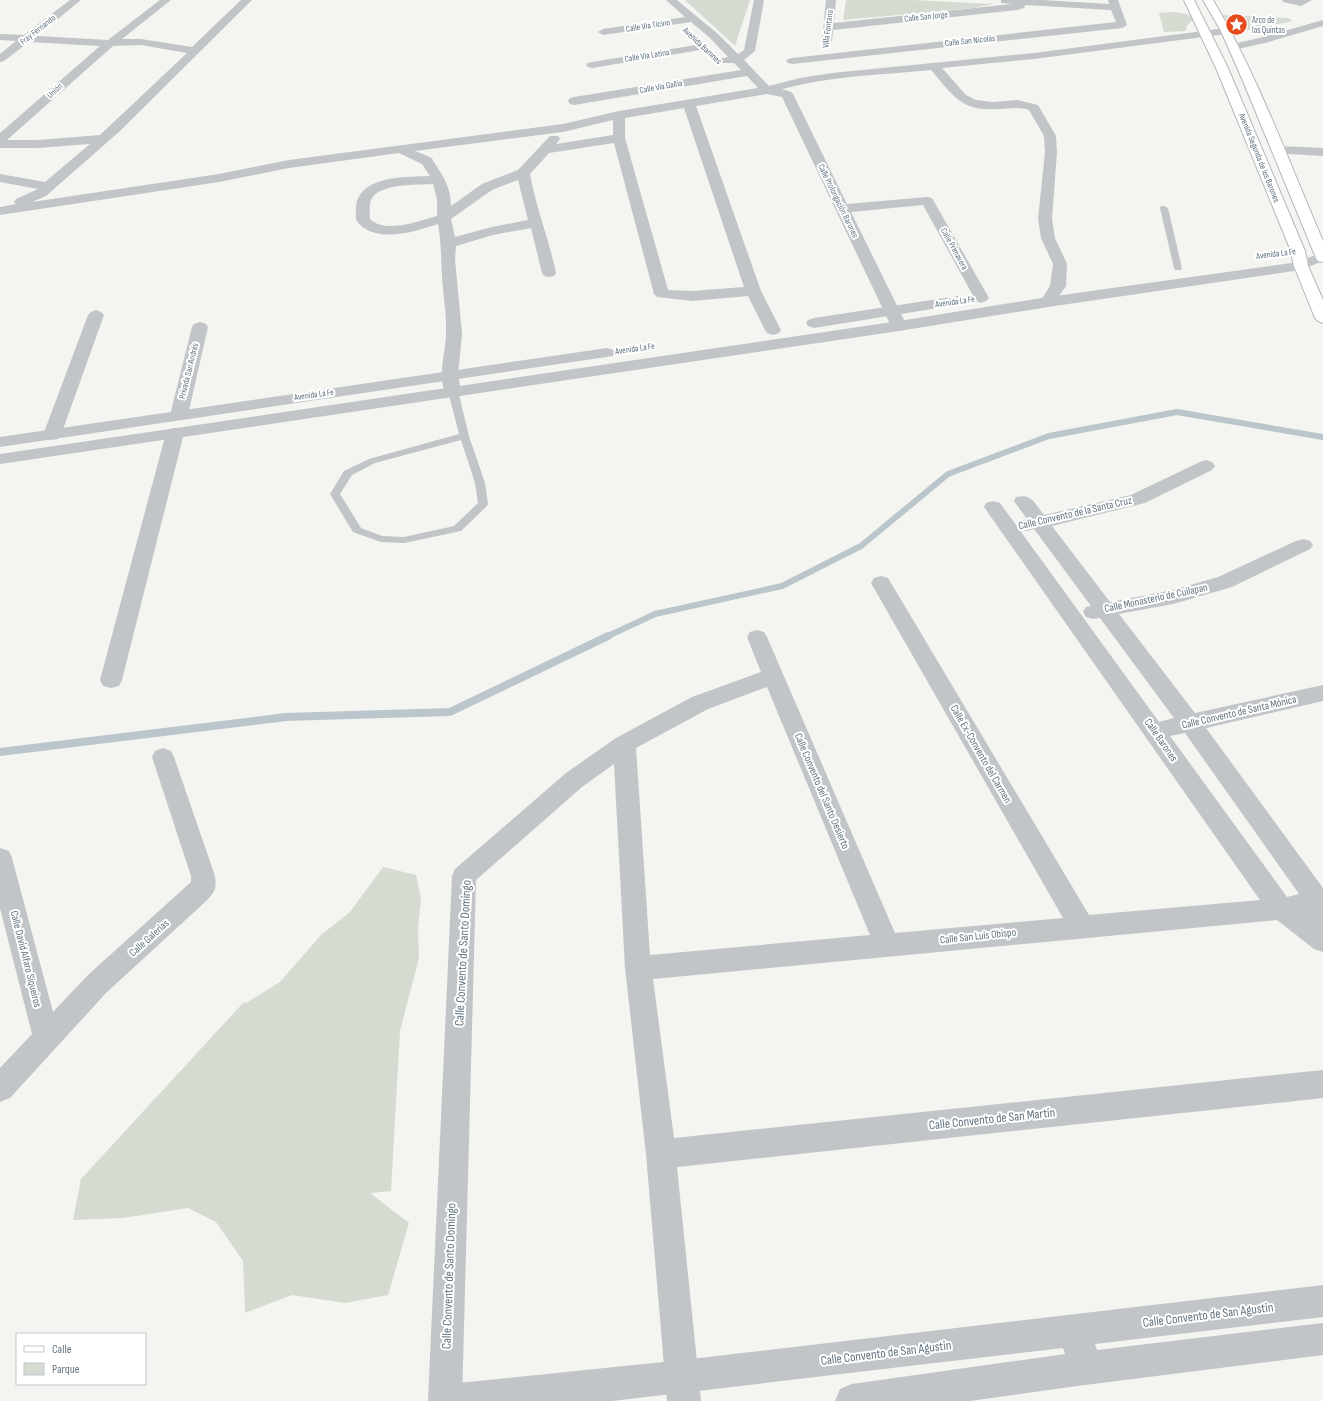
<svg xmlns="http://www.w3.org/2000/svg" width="1323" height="1401" font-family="'Sofia Sans Condensed',sans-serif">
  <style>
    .green { fill: #d5dbd1 }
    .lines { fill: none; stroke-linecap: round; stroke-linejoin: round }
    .stream-far1 { stroke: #bac6cb; stroke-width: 6 }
    .stream { stroke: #bac6cb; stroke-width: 8 }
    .secondary-casing { stroke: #b1b7bb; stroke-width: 2 }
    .service { fill: #c1c5c8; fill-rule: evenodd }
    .minor { fill: #c1c5c8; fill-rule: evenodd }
    .tertiary { fill: #c1c5c8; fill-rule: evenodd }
    .secondary { fill: #fff; fill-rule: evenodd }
    .labels { text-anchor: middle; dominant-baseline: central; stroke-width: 4; stroke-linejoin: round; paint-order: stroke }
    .far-street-label { font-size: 9px; fill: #627481; stroke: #fff }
    .far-poi-label { font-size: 9px; fill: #627481; stroke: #fff; text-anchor: start }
    .street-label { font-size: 11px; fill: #627481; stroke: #fff }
    .near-street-label { font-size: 13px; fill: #627481; stroke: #fff }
  </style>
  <rect width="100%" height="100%" fill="#f4f4f0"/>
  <g class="green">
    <polygon points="685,0 750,0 735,46"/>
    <polygon points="846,0 912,0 994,4 974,8 843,20"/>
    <polygon points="1172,12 1187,14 1194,19 1187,25 1186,31 1164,32 1159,13"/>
    <polygon points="1220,15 1288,18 1293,21 1230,34 1236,25"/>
    <polygon points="383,867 416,875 421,899 418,928 419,958 400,1031 391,1191 370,1193 409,1223 388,1295 345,1303 292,1295 245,1313 243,1261 216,1222 188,1208 123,1218 73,1220 81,1179 244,1002 246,1003 280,982 322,934 350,912"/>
  </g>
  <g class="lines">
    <polyline class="stream-far1" points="606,637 655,614 782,586 861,546 948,474 1049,436 1177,412 1323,437"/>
    <polyline class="stream" points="0,752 286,717 450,712 608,636"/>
    <defs>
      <g id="secondary">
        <polygon points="1184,0 1194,0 1228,68 1305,251 1308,266 1323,300 1323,323 1318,321 1315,318 1294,266 1291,251 1216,68"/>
        <path d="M1203,0H1213C1258,76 1288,160 1323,241V262L1318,261L1316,258L1243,81L1221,31Z"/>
      </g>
    </defs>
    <use href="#secondary" class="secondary-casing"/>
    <g class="service">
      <polygon points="1161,206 1164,206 1168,208 1182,268 1181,270 1175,270 1174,268 1160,208"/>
      <path d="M453,388L458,391L469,436L485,483L488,504L487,506L461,531L404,543L381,542L353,532L330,494L344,471L369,459L459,434L448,391ZM461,440L475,483L478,503L454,526L404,537L382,536L361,528L340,494L352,475L375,463Z"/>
    </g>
    <g class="minor">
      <path d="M70,0H81L37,36L108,40L160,0H171L122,39H141L192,47L241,0H252L120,131L46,196L32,202L219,174L289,160L563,124L619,111L758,88L747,76L574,105L570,104L568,101L570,98L574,97L741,70L734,63H719L717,61L719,59L728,57L710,38L691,22L603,35L598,32L603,29L685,17L666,0H677L718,34L738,54L744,50L754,0H764L755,51L744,60L769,86L800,78L832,73L1034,53L1226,28L1231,31L1226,34L1034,59L942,68L966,95L976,100L993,102L1018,100L1038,105L1056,136L1057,152L1052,219L1055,238L1067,264L1066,286L1053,305L1048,307L1043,305L1040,302L1050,286L1053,264L1041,238L1038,219L1045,152L1044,136L1029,110C1018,106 1007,109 996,109C961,112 951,93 931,70C881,75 830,76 782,89L791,92L793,94L847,204L927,197L932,198L989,298L986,301L981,303L976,301L923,205L851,212L907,326L905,329L899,331L893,329L891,326L782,97L767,94L696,106L761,291L781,330L779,333L773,335L767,333L765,330L748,296L692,301L657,297L654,294L614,143L549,153L530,174C536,208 549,239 556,273L554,276L549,277L544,276L542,273L531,228L493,235L456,246L455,259L462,334L458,375L461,391L459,395L453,396L447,395C436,378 446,353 446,334C447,315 443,295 442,276C441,258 441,242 438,224C414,232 374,245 356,220C356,213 355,205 358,198C370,175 408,177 430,176L422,164L399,153L289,168L219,182L0,215V207L16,204L14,202L16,199L38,189L0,182V174L45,182L90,144L38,148H0V133L100,46L29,42L4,61L0,62V54L16,41L0,40V34L24,35ZM141,45L187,53L100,135L38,140H7L113,46ZM684,108L744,287L692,291L668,290L625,138V118ZM613,120V135L556,144L560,139L558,136H550L518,170L482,184L451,206C451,188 443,175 433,161L432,158L415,151L563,132ZM518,180L528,220L492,227L455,237L451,219L492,190ZM433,184L437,199V216C419,221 385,234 370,219C370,213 369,206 371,200C378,183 418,185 433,184Z"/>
      <polygon points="826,0 836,0 834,23 1012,4 1001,3 1001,0 1043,0 1109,4 1108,0 1118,0 1127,25 1122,28 792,64 788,63 786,61 788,59 792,58 1116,22 1111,10 1025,5 1024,8 1017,10 833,30 832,41 827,44 822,41"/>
      <polygon points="1282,0 1312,0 1301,6 1283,2"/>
      <polygon points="1323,20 1323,26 1265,43 1233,50 1228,47 1229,45 1259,38"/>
      <polygon points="702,44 706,45 707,47 706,49 592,68 588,67 586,65 588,63 592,62"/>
      <polygon points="1277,146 1323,148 1323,156 1273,153 1271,150 1273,147"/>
      <polygon points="96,310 101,312 104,315 61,435 58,439 52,440 46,439 43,435 88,315 91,312"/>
      <polygon points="200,322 206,324 208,327 188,415 185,419 179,420 173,419 170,415 192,327 194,324"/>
      <polygon points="175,428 181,429 184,433 122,680 119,686 111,688 103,686 100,680 166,433 169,429"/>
      <path d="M1206,460L1212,462L1215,466L1212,470L1145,503L1052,526L1110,602L1173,590L1218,577L1296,541L1303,539L1310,541L1313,545L1310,549L1232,587L1173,604L1119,614L1195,713L1323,685V701L1206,728L1323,888V952L1314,949L1277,920L653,979L674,1138L1323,1070V1098L677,1167L701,1401H667L646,1154L625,968L614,764L582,787L476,880L462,1401H428L452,876L455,869L566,773L616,738L692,697L761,672L747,637L750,632L757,630L764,632L767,637L895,933L1063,918L871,583L874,578L881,576L888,578L891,583L1089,915L1260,900L984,507L986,503L993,501L1000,503L1159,722L1174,718L1100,618L1093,619L1086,617L1083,612L1086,607L1091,606L1034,529L1027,531L1020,529L1017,525L1020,521L1027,519L1014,501L1016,497C1032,493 1035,504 1044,515L1131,495L1200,462ZM767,687L870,935L650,955L636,748L708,709ZM1185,733L1299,894L1287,897L1170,736Z"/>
      <path d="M163,748L171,751L174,757L215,876C217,890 214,893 204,903L106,993L10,1098L0,1102V1068L32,1034L0,908V848L9,851L12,858L53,1012L88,975L191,882V876L152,757L155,751Z"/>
    </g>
    <g class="tertiary">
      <polygon points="1323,252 1323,261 1301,270 1048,307 899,331 0,464 0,454 899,321 1048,297 1298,262"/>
      <polygon points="958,296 963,298 966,301 963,304 814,328 808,326 806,323 808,320 814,318"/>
      <polygon points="607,348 613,350 615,353 613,356 0,447 0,437"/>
      <polygon points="1323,1285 1323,1317 1095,1344 1097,1350 1323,1323 1323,1355 1085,1385 970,1401 835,1401 840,1389 852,1384 1065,1354 1063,1348 612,1401 432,1401 437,1389 449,1384 682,1360"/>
    </g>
    <use href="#secondary" class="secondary"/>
  </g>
  <defs>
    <symbol id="sight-disc" viewBox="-11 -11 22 22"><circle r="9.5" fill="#e54b1f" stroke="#fff"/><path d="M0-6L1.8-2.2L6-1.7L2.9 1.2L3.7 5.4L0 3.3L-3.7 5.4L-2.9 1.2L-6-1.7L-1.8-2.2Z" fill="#fff"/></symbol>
  </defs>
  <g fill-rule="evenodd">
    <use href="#sight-disc" x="1224" y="12" width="25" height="25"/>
  </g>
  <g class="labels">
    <g class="far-street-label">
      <text transform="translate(926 17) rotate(-6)">Calle San Jorge</text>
      <text transform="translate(648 26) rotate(-9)">Calle Vía Ticino</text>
      <text transform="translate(828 29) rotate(-83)">Villa Fontana</text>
      <text transform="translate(38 30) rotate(-38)">Fray Fernando</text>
      <text transform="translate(970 41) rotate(-6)">Calle San Nicolás</text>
      <text transform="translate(702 46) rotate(43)">Avenida Barones</text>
      <text transform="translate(647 56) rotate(-9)">Calle Vía Latina</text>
      <text transform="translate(661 87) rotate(-10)">Calle Vía Gallia</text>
      <text transform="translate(55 91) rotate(-42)">Unión</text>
      <text transform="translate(1259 158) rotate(68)">Avenida Segunda de los Barones</text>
      <text transform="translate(838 201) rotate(64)">Calle Prolongación Barones</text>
      <text transform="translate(954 249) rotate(61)">Calle Primavera</text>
      <text transform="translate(1276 254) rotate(-7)">Avenida La Fe</text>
      <text transform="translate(955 302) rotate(-8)">Avenida La Fe</text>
      <text transform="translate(635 349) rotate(-8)">Avenida La Fe</text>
      <text transform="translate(189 371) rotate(-76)">Privada San Andrés</text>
      <text transform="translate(314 395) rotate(-8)">Avenida La Fe</text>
    </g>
    <g class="far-poi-label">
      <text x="1252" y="20">Arco de<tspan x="1252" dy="10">las Quintas</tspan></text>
    </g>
    <g class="street-label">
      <text transform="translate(1075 513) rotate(-13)">Calle Convento de la Santa Cruz</text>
      <text transform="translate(1156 598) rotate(-12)">Calle Monasterio de Cuilapan</text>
      <text transform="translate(1239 712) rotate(-13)">Calle Convento de Santa Mónica</text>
      <text transform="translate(1161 740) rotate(55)">Calle Barones</text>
      <text transform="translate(981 754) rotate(60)">Calle Ex-Convento del Carmen</text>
      <text transform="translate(822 791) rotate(67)">Calle Convento del Santo Desierto</text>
      <text transform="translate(978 936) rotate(-6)">Calle San Luis Obispo</text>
      <text transform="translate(149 938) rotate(-42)">Calle Galerias</text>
      <text transform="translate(26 959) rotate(76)">Calle David Alfaro Siqueiros</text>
    </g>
    <g class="near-street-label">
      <text transform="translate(463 953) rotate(-87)">Calle Convento de Santo Domingo</text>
      <text transform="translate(992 1119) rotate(-6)">Calle Convento de San Martín</text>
      <text transform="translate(449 1276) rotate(-88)">Calle Convento de Santo Domingo</text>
      <text transform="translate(1208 1315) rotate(-7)">Calle Convento de San Agustin</text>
      <text transform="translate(886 1353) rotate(-7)">Calle Convento de San Agustin</text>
    </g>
  </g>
  <rect x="16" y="1333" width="130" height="52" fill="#ffffff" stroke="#c0c7cd"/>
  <rect x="24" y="1346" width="20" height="6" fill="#ffffff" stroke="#c0c7cd"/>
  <text x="52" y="1353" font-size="12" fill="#627481">Calle</text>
  <rect x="24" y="1363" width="20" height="12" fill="#d5dbd1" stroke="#c0c7cd"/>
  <text x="52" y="1373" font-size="12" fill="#627481">Parque</text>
</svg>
